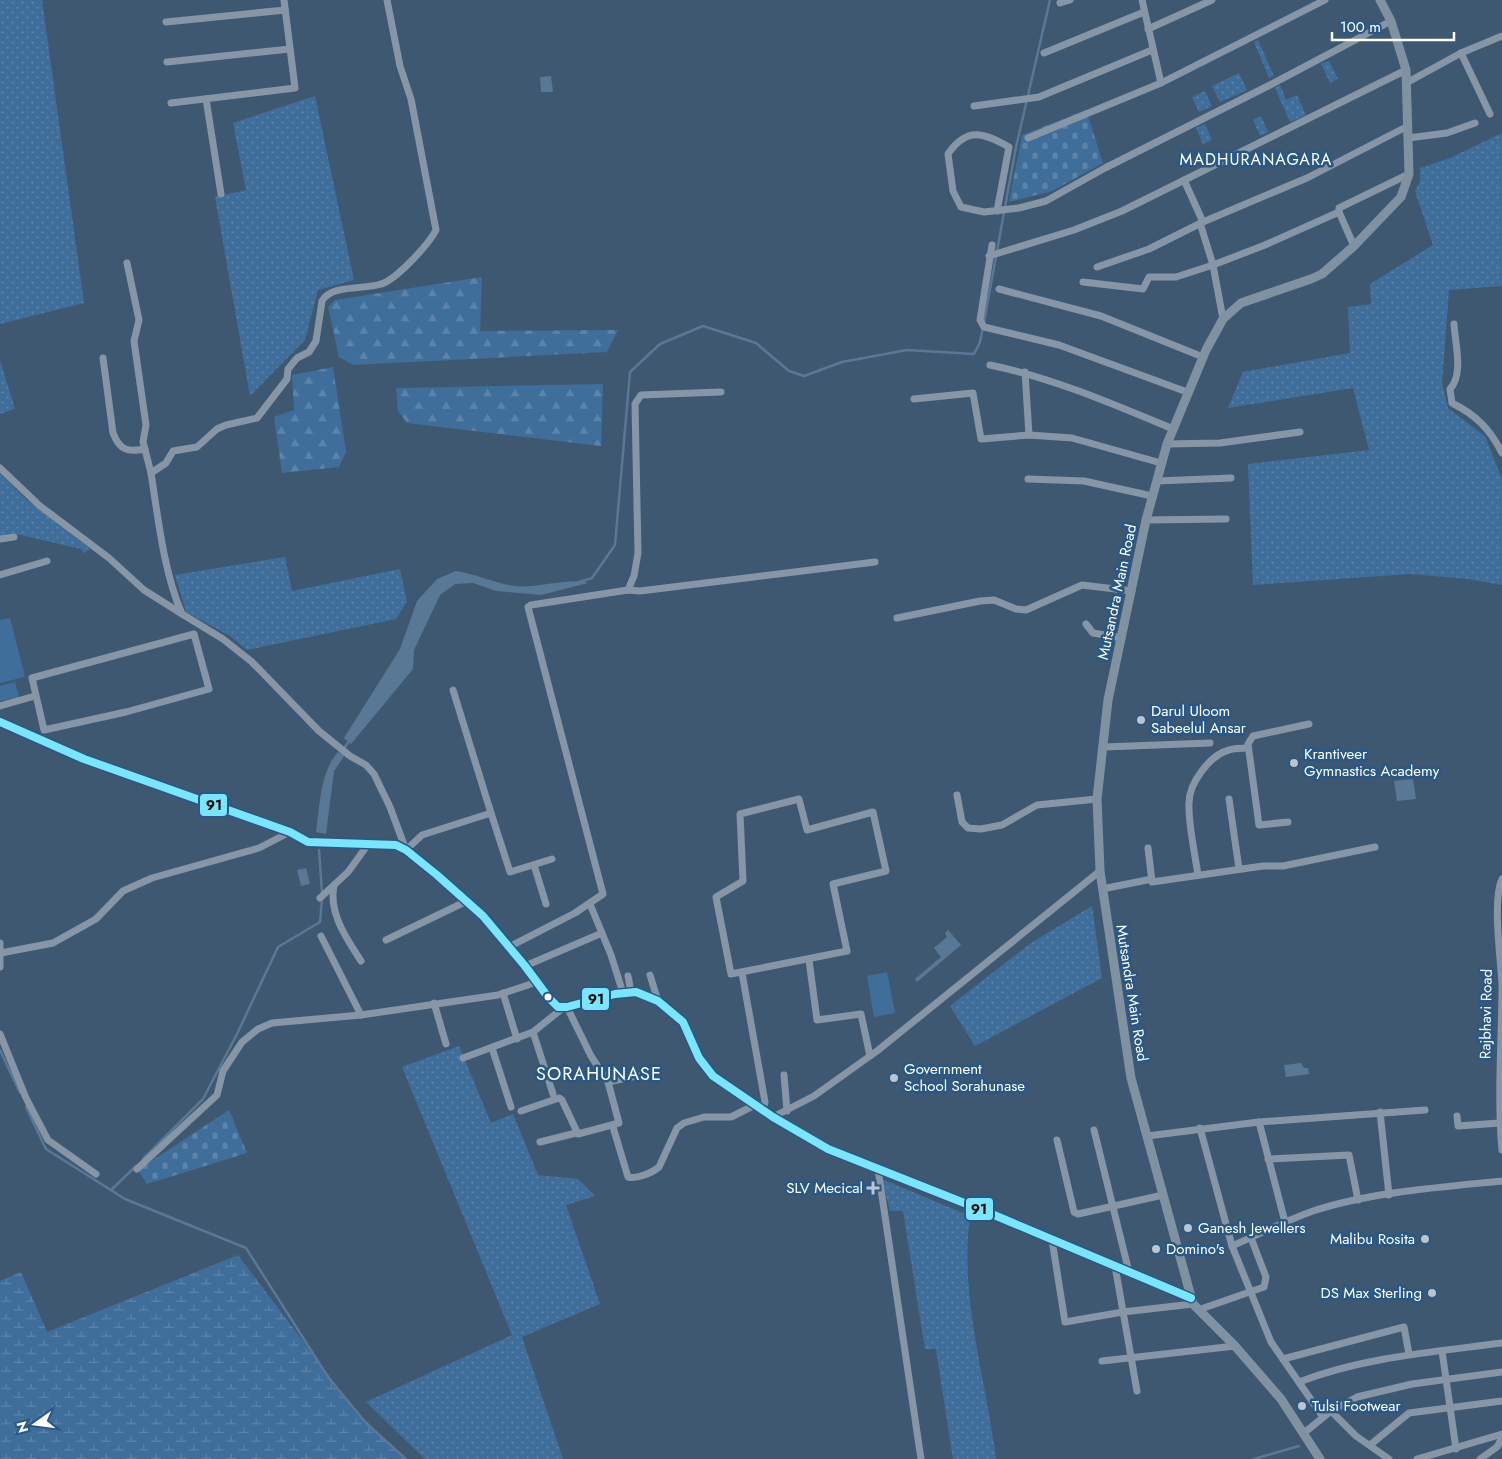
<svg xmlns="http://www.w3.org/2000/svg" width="1502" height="1459" font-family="Jost,sans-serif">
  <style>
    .grass { fill: url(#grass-dots) }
    .forest { fill: url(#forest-firs) }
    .wetland { fill: url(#wetland-marsh) }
    .cemetery { fill: url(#cemetery-stones) }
    .pitch { fill: #3f6e9b }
    .water { fill: #597896 }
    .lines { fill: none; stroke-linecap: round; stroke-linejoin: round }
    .stream { stroke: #597896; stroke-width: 2.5 }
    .street { stroke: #8696a7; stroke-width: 7 }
    .secondary { stroke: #8092a2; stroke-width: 9 }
    .bus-1-casing { stroke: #2a5886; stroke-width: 11 }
    .bus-1 { stroke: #7ae5fd; stroke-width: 8 }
    .poi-dot { fill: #bcc5cd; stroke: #2a5886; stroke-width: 2 }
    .bus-dot { fill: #fff; stroke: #2a5886; stroke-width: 2 }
    .labels { text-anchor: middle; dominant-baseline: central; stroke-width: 5; stroke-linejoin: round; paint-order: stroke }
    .street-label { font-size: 15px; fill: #fff; stroke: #2a5886 }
    .poi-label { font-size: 15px; fill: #fff; stroke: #2a5886; text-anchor: start }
    .neighbourhood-label { font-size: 16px; letter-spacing: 1px; fill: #fff; stroke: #2a5886 }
    .quarter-label { font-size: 18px; letter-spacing: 1px; fill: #fff; stroke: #2a5886 }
    .line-badge { stroke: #2a5886; stroke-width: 2 }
    .pale-badge-label { font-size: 14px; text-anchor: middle; font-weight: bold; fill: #111 }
  </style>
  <defs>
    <pattern id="grass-dots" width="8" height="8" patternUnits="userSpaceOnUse" patternTransform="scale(1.25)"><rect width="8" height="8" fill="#3f6e9b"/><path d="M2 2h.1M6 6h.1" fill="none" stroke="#5c84aa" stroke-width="1.8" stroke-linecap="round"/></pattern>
    <pattern id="forest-firs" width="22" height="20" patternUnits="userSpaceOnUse" patternTransform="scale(1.25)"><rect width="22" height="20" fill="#3f6e9b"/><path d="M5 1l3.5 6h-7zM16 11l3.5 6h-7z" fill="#5c84aa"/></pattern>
    <pattern id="wetland-marsh" width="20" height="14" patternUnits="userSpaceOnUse" patternTransform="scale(1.25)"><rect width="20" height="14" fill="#3f6e9b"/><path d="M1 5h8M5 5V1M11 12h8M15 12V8" fill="none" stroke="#5c84aa"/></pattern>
    <pattern id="cemetery-stones" width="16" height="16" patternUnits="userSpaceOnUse" patternTransform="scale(1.25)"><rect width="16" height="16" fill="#3f6e9b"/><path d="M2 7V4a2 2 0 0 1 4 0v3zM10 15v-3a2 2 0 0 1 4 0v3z" fill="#5c84aa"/></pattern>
  </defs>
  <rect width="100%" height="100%" fill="#3f5871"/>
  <g class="grass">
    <polygon points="0,0 42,0 84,303 0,324"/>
    <polygon points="1258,40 1274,76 1269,78 1254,42"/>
    <polygon points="1329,61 1338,79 1330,83 1321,64"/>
    <polygon points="1239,73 1247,90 1220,102 1212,86"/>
    <polygon points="1280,85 1286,100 1297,95 1306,115 1290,122 1275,88"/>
    <polygon points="1205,91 1212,106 1199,112 1192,97"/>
    <polygon points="315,96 354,280 318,290 305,340 250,396 215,197 246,190 233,123"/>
    <polygon points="1261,116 1268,132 1260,136 1253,120"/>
    <polygon points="1205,124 1212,140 1203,144 1196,128"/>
    <polygon points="1502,133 1502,286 1449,290 1442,383 1448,408 1485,436 1502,479 1502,585 1468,579 1410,574 1253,585 1248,464 1369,450 1353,388 1228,408 1243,372 1350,353 1348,307 1371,304 1370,284 1433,245 1415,191 1420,182 1420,168 1450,158"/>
    <polygon points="0,360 15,409 0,414"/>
    <polygon points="0,473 26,499 90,549 84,553 81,549 12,533 0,536"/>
    <polygon points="285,557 292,591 400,569 407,602 396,619 247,650 230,636 186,612 175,575"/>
    <polygon points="1092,906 1102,978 975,1046 950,1006 1031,943"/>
    <polygon points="459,1046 491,1123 513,1114 538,1175 578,1179 595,1196 566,1205 600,1304 522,1337 563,1459 425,1459 366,1402 512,1335 402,1067"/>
    <path d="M882,1179L970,1216C959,1297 986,1378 996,1459H953L936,1349H925L903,1211H890Z"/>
  </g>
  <g class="forest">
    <polygon points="482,277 480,331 618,330 607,352 353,365 339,357 328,307 335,300"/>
    <polygon points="333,367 346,452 339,467 282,473 274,417 294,410 292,375"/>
    <polygon points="603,384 601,446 407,423 398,411 396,388"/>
  </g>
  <polygon class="wetland" points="238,1255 356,1411 405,1459 0,1459 0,1281 21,1272 47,1332"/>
  <g class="cemetery">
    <polygon points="1086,110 1103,163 1052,191 1009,202 1022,135"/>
    <polygon points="229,1110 247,1153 147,1184 138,1170"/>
  </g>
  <g class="pitch">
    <polygon points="10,618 25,677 0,683 0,620"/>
    <polygon points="15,682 19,697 0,701 0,686"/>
    <polygon points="887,972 895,1013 874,1017 867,976"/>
  </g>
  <g class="water">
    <polygon points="551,76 553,92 541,92 540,77"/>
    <path d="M456,571C476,574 494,583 514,586C533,589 575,577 588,583L541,595L496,591L473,583L455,584L440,595L414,650L413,669L351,744L344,738L400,649L417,601L437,579Z"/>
    <path d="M338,752L345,755L334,771L326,834L316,832C320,806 320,772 338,752Z"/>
    <polygon points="1413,779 1416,799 1397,801 1394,781"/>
    <polygon points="306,868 310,884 301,886 297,870"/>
    <polygon points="948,930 961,945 917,982 915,979 941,957 934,948 947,937 945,933"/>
    <polygon points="1301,1063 1304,1068 1308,1068 1309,1074 1286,1077 1284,1065"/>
  </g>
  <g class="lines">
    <g class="stream">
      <polyline points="984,322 1016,147 1050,0"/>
      <polyline points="579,582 592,578 615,545 630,372 660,344 703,326 756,343 789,371 804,376 842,362 907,350 974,354 980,342 983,327"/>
      <polyline points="343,750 350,740"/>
      <polyline points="319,850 322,893"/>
      <polyline points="0,1050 20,1093"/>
      <polyline points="26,1107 46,1149 125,1199 246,1248 328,1377 366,1423 406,1459"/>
      <polyline points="143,1159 203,1099 237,1034 278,947 320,922 322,899"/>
      <polyline points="111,1190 136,1166"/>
      <polyline points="1254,1459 1299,1446"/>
    </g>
    <g class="street">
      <path d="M387,0L400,66L411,99L436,230C429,244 396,280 381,284C364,290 332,284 322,301L316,341L309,352L297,358L288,369L287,379L257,418L226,425L217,429L197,447L173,451L166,463L151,473C158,518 164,573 182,614L223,639L252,662L319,731L350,756L366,765L374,774L390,807L406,850L422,835L491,813L510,872L552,859"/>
      <polyline points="1142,0 1161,83"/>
      <polyline points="1060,3 1070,0"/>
      <polyline points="166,22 285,10"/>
      <polyline points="1148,29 1212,0"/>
      <polyline points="1044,53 1144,12"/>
      <polyline points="1461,53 1490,114"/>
      <polyline points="167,62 290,49"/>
      <polyline points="1408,82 1461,53 1502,36"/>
      <polyline points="206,99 221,194"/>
      <polyline points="171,103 295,88 284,0"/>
      <polyline points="974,106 1039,97 1152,50"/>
      <polyline points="1028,138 1161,83 1325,0"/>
      <polyline points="1408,138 1447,133 1475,123"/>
      <polyline points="1184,180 1203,222"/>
      <path d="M997,211L1009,147C984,133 967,126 948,154L953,191L961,207L984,212L1019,208L1046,201L1105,168L1270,85L1391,21"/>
      <polyline points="1339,212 1354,246"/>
      <polyline points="1200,223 1213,265 1223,319"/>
      <polyline points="992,245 980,320 984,327 1059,345 1187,392"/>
      <polyline points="989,256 1074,230 1122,211 1406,70"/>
      <polyline points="127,263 139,320 134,341 146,425 143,442 151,473"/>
      <polyline points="1097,267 1149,249 1203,222 1307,178 1408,126"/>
      <polyline points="1083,282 1143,289 1149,277 1176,277 1213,265 1265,245 1339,212 1339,208 1409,174"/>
      <polyline points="999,289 1101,316 1203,357"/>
      <path d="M1454,324C1455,343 1464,375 1450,389L1452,403C1476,415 1490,429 1502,453"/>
      <path d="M103,358L113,433C120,451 128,452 145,449"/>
      <path d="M990,365C1053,378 1113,404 1173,429"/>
      <polyline points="1025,372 1029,435"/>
      <polyline points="914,399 973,393 981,439 1029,435 1072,438 1161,463"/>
      <polyline points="1167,444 1220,443 1300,432"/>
      <polyline points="0,468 40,506 109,558 144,590 182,614"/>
      <polyline points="1028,479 1084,481 1152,496"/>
      <polyline points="1157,481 1231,478"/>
      <polyline points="1146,520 1226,519"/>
      <polyline points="0,539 14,537"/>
      <polyline points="0,575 47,561"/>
      <polyline points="628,590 634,576 638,553 635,404 641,395 721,392"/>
      <polyline points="897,618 980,601 994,600 1016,609 1026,610 1082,585 1132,591"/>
      <polyline points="1086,624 1093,633 1122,638"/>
      <polygon points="194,634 209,689 126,712 44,730 32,678"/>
      <polyline points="453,690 491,813"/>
      <polyline points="0,706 35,696"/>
      <polyline points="1104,747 1210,743"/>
      <polyline points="957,795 962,822 968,828 981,829 1002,825 1037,805 1097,799"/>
      <polygon points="799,799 807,830 873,812 886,871 833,884 847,951 731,974 716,897 743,881 740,814"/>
      <polyline points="1229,799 1239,869"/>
      <polyline points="1288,822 1259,825 1248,744 1253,736 1309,724"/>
      <polyline points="1148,848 1152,882 1263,866 1283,866 1375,847"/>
      <polyline points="534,865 546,904"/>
      <path d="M1198,875C1195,854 1188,823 1189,803C1189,783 1210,755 1229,750C1235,748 1242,748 1248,748"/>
      <path d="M1502,879C1492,901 1501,959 1502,985C1502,1040 1497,1095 1502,1150"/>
      <path d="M334,885C328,913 347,939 361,961"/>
      <polyline points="1102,889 1152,879"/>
      <polyline points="320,898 348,872 369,843"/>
      <polyline points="590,904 611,955 623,993"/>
      <polyline points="321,936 361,1015"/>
      <polyline points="386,940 467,901"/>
      <polyline points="0,943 0,967"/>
      <polyline points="509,947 575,913 603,894 528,607 531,605 628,590 640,591 875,562"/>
      <polyline points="1,953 53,943 96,919 123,891 152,878 259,848 290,832"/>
      <polyline points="809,960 817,1020 861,1014 870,1056"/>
      <polyline points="525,966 602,933"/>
      <polyline points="742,973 765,1102 763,1110"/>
      <polyline points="650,975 658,1001"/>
      <polyline points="628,976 631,992"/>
      <polyline points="503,993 517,1039"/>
      <polyline points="434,1003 446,1044"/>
      <polyline points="533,1032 553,1094"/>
      <polyline points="0,1034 26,1098 48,1140 96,1174"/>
      <polyline points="492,1048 511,1107"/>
      <polyline points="463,1058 533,1032 563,1008"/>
      <polyline points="784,1075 787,1111"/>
      <polyline points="608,1082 646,1074"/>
      <polyline points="521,1111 559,1098 562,1100 578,1134 619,1123 608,1082 591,1056 567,1007"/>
      <polyline points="1380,1112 1389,1195"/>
      <polyline points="1457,1116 1458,1126 1500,1123"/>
      <polyline points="773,1117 814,1096 877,1051 1100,871"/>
      <polyline points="1259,1122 1285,1222"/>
      <path d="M613,1127L628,1177C637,1179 652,1173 659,1167L677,1128L684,1123L704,1117H731L755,1105"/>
      <polyline points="1200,1128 1232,1246"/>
      <polyline points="1094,1130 1129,1272"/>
      <polyline points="1147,1136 1259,1122 1425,1110"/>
      <polyline points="1057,1140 1074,1212 1078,1214 1163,1195"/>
      <polyline points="540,1142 576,1133"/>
      <polyline points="1268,1159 1349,1155 1358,1200"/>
      <polyline points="137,1169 217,1095 223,1071 242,1042 258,1029 272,1023 361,1015 498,995 537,982"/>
      <polyline points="878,1169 921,1459"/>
      <polyline points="1052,1240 1065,1322 1123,1312 1193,1304"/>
      <polyline points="1115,1266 1137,1391"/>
      <polyline points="1198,1310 1264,1287 1266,1277 1251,1238"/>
      <polyline points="1442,1351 1456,1449"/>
      <polyline points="1283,1359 1404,1327 1409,1354"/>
      <polyline points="1102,1361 1235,1346"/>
      <path d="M1299,1382C1364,1357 1434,1352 1502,1343"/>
      <polyline points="1331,1411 1356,1436 1389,1459"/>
      <path d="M1323,1417L1271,1342L1232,1246C1259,1234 1285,1221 1313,1211C1371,1192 1442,1187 1502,1181"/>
      <polyline points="1304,1433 1331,1411 1357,1397 1412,1384 1502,1372"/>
      <polyline points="1370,1445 1409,1413 1502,1401"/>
      <polyline points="1417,1459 1502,1434"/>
      <polyline points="1480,1459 1497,1447 1502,1438"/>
    </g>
    <g class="secondary">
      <polyline points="0,722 84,759 290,832 308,842 396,845 406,850 437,875 483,916 525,966 548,997 558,1007 567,1007 615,994 636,992 658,1001 683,1022 699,1058 713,1076 773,1117 828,1149 987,1212 1191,1298"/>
      <polyline points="1320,1459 1281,1399 1235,1346 1193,1304 1131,1078 1100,871 1097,799 1108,700 1146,520 1167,444 1206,350 1223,319 1241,303 1311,279 1322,274 1354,246 1401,197 1409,174 1406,70 1391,21 1380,0"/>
    </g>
    <defs>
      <polyline id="bus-1" points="0,722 84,759 290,832 308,842 396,845 406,850 437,875 483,916 525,966 548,997 558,1007 567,1007 615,994 636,992 658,1001 683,1022 699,1058 713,1076 773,1117 828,1149 987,1212 1191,1298"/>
    </defs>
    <use href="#bus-1" class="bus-1-casing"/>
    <use href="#bus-1" class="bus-1"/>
  </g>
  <g class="poi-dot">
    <circle cx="1141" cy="720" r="5"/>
    <circle cx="1294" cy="763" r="5"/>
    <circle cx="894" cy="1078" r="5"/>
    <path d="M870.5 1180.5h5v5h5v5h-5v5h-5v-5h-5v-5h5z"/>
    <circle cx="1188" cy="1228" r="5"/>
    <circle cx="1425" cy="1239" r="5"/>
    <circle cx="1156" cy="1249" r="5"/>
    <circle cx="1432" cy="1293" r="5"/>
    <circle cx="1302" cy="1406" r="5"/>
  </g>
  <circle class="bus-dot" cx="548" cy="997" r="4.5"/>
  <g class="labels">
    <g class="street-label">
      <text transform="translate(1117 592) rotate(-78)">Mutsandra Main Road</text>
      <text transform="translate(1132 993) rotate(81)">Mutsandra Main Road</text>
      <text transform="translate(1486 1014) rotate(-89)">Rajbhavi Road</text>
    </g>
    <g class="poi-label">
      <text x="1151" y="711">Darul Uloom<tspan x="1151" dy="17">Sabeelul Ansar</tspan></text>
      <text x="1304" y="754">Krantiveer<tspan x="1304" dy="17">Gymnastics Academy</tspan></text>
      <text x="904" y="1069">Government<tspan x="904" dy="17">School Sorahunase</tspan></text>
      <text x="863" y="1188" text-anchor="end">SLV Mecical</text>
      <text x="1198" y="1228">Ganesh Jewellers</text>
      <text x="1415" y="1239" text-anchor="end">Malibu Rosita</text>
      <text x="1166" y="1249">Domino's</text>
      <text x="1422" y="1293" text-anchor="end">DS Max Sterling</text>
      <text x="1312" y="1406">Tulsi Footwear</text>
    </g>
    <g class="neighbourhood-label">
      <text x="1256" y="159">MADHURANAGARA</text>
    </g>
    <g class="quarter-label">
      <text x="599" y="1074">SORAHUNASE</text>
    </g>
  </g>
  <g class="line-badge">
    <rect x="199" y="793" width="29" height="24" rx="5" fill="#7ae5fd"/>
    <rect x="581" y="987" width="29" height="24" rx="5" fill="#7ae5fd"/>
    <rect x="965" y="1197" width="29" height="24" rx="5" fill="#7ae5fd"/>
  </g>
  <g class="pale-badge-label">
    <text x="214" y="810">91</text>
    <text x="596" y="1004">91</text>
    <text x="979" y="1214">91</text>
  </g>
  <g transform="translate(35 1424) rotate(256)" stroke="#2a5886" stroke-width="4" paint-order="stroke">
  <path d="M0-4L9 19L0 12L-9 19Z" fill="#ffffff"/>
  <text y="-8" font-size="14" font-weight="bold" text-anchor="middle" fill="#ffffff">N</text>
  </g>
  <path d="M1332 32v8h122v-8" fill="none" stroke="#ffffff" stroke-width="2.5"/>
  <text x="1340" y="32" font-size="15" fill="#ffffff" stroke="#2a5886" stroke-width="4" paint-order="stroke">100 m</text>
</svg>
